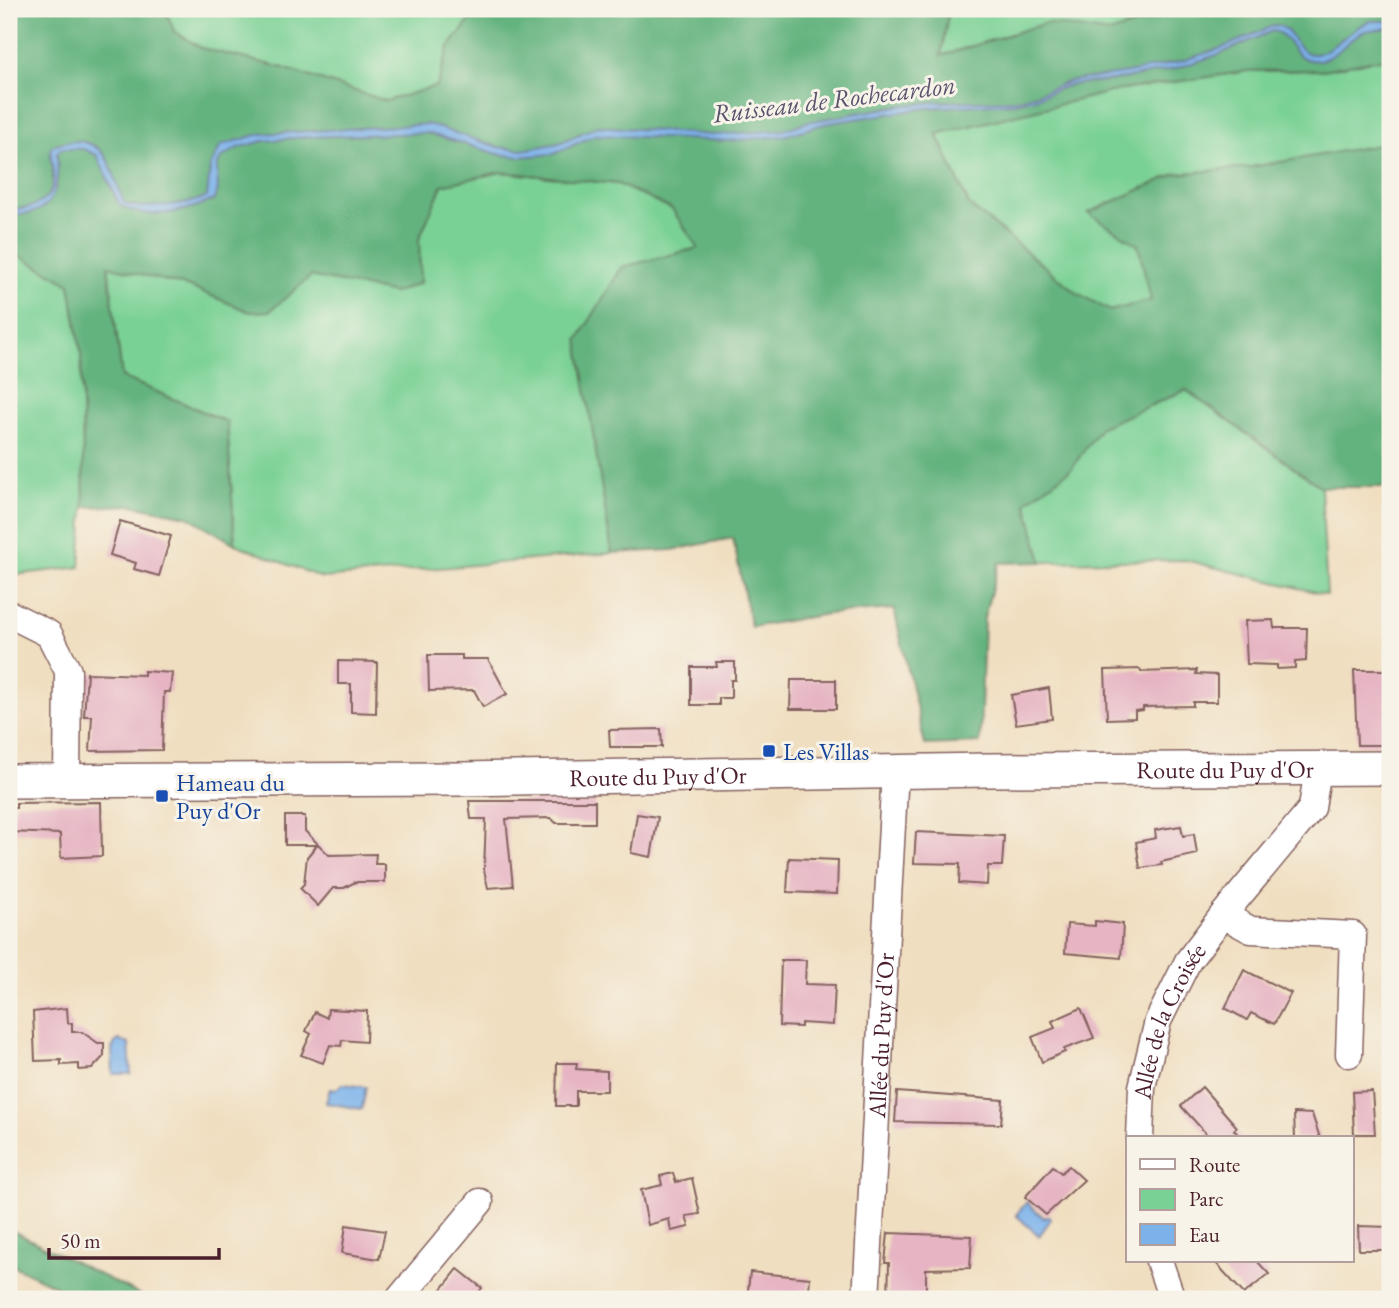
<svg xmlns="http://www.w3.org/2000/svg" width="1399" height="1308" font-family="'EB Garamond',serif">
  <style>
    .green { fill: #7ad195; stroke: #627860; stroke-width: 2 }
    .forest { fill: #63b37e; stroke: #566954; stroke-width: 2 }
    .water { fill: #7bb2ea; stroke: #62688a; stroke-width: 2 }
    .building { fill: #e6b4c3 }
    .lines { fill: none; stroke-linecap: round; stroke-linejoin: round }
    .minor-casing { stroke: #84625f; stroke-width: 29 }
    .major-casing { stroke: #84625f; stroke-width: 36 }
    .minor { stroke: #fff; stroke-width: 26 }
    .major { stroke: #fff; stroke-width: 33 }
    .transit-dot { fill: #1a4fb4; stroke: #f7f3e8; stroke-width: 2.5 }
    .labels { text-anchor: middle; dominant-baseline: central; stroke-width: 6; stroke-linejoin: round; paint-order: stroke }
    .transit-label { font-size: 24px; fill: #164399; stroke: #f7f3e8; text-anchor: start }
    .street-label { font-size: 24px; fill: #4a1f2b; stroke: #f7f3e8 }
    .water-label { font-size: 26px; font-style: italic; fill: #5b526e; stroke: #f7f3e8 }
  </style>
  <rect width="100%" height="100%" fill="#f7f3e8"/>
  <filter id="ink" filterUnits="userSpaceOnUse"><feTurbulence type="fractalNoise" baseFrequency=".0143" numOctaves="2"/><feDisplacementMap in="SourceGraphic" scale="14" xChannelSelector="R" yChannelSelector="G"/><feConvolveMatrix kernelMatrix="1 2 1 2 8 2 1 2 1" color-interpolation-filters="sRGB"/></filter>
  <filter id="wash" filterUnits="userSpaceOnUse"><feTurbulence type="fractalNoise" baseFrequency=".00686" numOctaves="4" result="noise"/><feDisplacementMap in="SourceGraphic" scale="28" xChannelSelector="R" yChannelSelector="G"/><feGaussianBlur stdDeviation="1.57" result="paint"/><feColorMatrix in="noise" values="0 0 0 0 0 0 0 0 0 0 0 0 0 0 0 0 0 1.4 0 .05"/><feComposite in="paint" operator="in"/></filter>
  <g filter="url(#wash)">
    <rect width="100%" height="100%" fill="#f0dec0"/>
    <g class="green">
      <polygon points="165,9 479,9 449,47 437,86 386,101 280,67 201,48 174,31"/>
      <polygon points="949,9 1187,9 1109,33 1046,23 940,56"/>
      <polygon points="1390,57 1389,144 1251,167 1175,174 1089,213 1138,245 1152,301 1109,311 1077,293 969,205 937,134 1115,91 1248,71 1323,70"/>
      <polygon points="501,172 618,184 672,209 698,248 622,267 579,340 612,553 322,578 235,544 227,422 122,377 108,265 190,287 251,312 270,310 311,276 394,293 420,283 419,239 442,185"/>
      <polygon points="9,250 70,284 81,353 84,507 80,567 14,575 9,580"/>
      <polygon points="1186,390 1321,487 1327,595 1185,560 1042,562 1025,502 1070,470 1100,427"/>
    </g>
    <g class="forest">
      <polygon points="9,9 165,9 174,31 201,48 280,67 386,101 437,86 449,47 479,9 949,9 941,56 1046,23 1109,33 1187,9 1390,9 1390,57 1323,70 1248,71 1115,91 937,134 969,205 1077,293 1110,311 1151,300 1138,245 1088,213 1175,174 1251,167 1390,143 1390,487 1321,487 1186,390 1101,427 1070,470 1026,502 1042,562 999,563 984,617 980,743 925,745 894,609 827,614 751,627 733,538 672,550 612,553 578,340 622,267 698,248 672,209 618,184 501,172 442,185 419,239 420,283 394,293 311,276 270,311 250,312 190,287 108,266 122,377 227,422 235,544 187,516 132,505 84,507 81,353 70,284 9,250"/>
      <polygon points="9,1229 148,1299 82,1299 9,1264"/>
    </g>
    <g class="water">
      <path d="M1371,21H1390V28C1382,29 1370,29 1363,32C1344,41 1333,64 1310,60C1289,56 1291,33 1272,31L1220,54L1174,69L1123,79L1069,85L1036,98L1015,103L927,108L824,124L784,136L728,141L595,135L554,154L519,157L498,154L427,133L305,137L264,141L238,148L221,158L217,167L218,189L214,200C187,211 145,223 119,204L97,155L83,149H61L57,153C60,191 53,218 9,214V209C28,210 51,204 53,181C54,169 49,157 51,147C58,142 69,141 78,141C110,144 112,172 122,198C124,202 125,204 130,205C144,210 193,203 207,197L210,167L221,145L260,134L428,124L498,147L522,150L559,143L598,126L712,135L783,130L807,122L897,106L935,102L1016,100L1037,94L1070,81L1128,73L1182,61L1224,47L1275,25C1293,27 1292,47 1308,53C1326,60 1351,26 1371,21Z"/>
      <polygon points="119,1040 129,1044 131,1074 113,1074 112,1049 115,1043"/>
      <polygon points="343,1084 366,1087 362,1109 326,1103 330,1088 336,1089"/>
      <polygon points="1027,1202 1044,1218 1049,1216 1051,1219 1039,1236 1016,1215"/>
    </g>
    <g id="blocks">
      <g class="building">
        <polygon points="120,521 171,536 159,576 134,569 136,563 110,555"/>
        <polygon points="1273,620 1274,628 1307,628 1306,661 1295,662 1295,668 1277,669 1277,665 1247,664 1245,621"/>
        <polygon points="428,655 462,655 462,659 488,659 507,694 483,707 474,690 429,691"/>
        <polygon points="338,661 377,662 376,713 351,712 351,684 338,684"/>
        <polygon points="716,662 735,662 735,680 731,680 731,698 719,698 719,705 691,705 691,667 717,667"/>
        <polygon points="1140,669 1141,672 1197,670 1196,674 1217,675 1217,702 1193,702 1193,706 1143,707 1143,710 1135,711 1135,718 1107,719 1105,670"/>
        <polygon points="1354,670 1390,670 1390,745 1357,745"/>
        <polygon points="144,671 172,673 170,692 164,692 162,750 90,751 92,716 84,716 87,673 144,675"/>
        <polygon points="791,680 836,680 836,709 790,709"/>
        <polygon points="1049,688 1052,719 1016,724 1011,695"/>
        <polygon points="661,729 662,747 610,747 609,730"/>
        <polygon points="469,801 595,801 595,823 556,823 551,818 506,819 513,886 488,888 484,870 486,819 471,819"/>
        <polygon points="101,802 102,856 61,858 60,834 9,832 9,808 16,808 16,803"/>
        <polygon points="637,814 658,817 651,857 631,853"/>
        <polygon points="285,816 305,816 305,831 329,855 376,854 375,864 385,864 385,882 355,882 344,888 333,888 318,906 300,888 304,884 307,857 317,845 285,845"/>
        <polygon points="1181,826 1183,836 1194,834 1197,854 1161,862 1162,865 1140,868 1136,842 1156,838 1155,830"/>
        <polygon points="916,832 1004,836 1002,866 988,866 987,885 959,883 960,864 914,863"/>
        <polygon points="789,858 838,860 837,894 787,892"/>
        <polygon points="1095,921 1123,924 1121,958 1065,953 1067,924 1095,926"/>
        <polygon points="781,960 806,960 805,984 835,985 833,1025 801,1023 801,1027 779,1026"/>
        <polygon points="1244,970 1291,993 1274,1024 1251,1013 1247,1020 1225,1008"/>
        <polygon points="67,1008 68,1023 72,1023 72,1032 82,1032 98,1043 104,1043 104,1056 92,1069 79,1070 79,1064 61,1065 61,1060 35,1061 33,1012"/>
        <polygon points="1081,1008 1094,1038 1064,1049 1065,1052 1042,1062 1032,1037 1055,1028 1052,1021"/>
        <polygon points="328,1009 367,1011 366,1042 342,1040 341,1046 330,1045 323,1063 301,1055 311,1034 306,1031 315,1012 327,1018"/>
        <polygon points="557,1063 577,1063 576,1069 607,1071 607,1091 576,1091 576,1106 556,1106"/>
        <polygon points="1202,1087 1237,1127 1234,1130 1241,1138 1210,1138 1181,1106"/>
        <polygon points="1372,1091 1375,1134 1354,1134 1352,1092"/>
        <polygon points="897,1092 1003,1100 1001,1124 895,1122"/>
        <polygon points="1294,1113 1312,1114 1320,1138 1295,1138"/>
        <polygon points="1053,1166 1061,1173 1069,1166 1084,1180 1046,1215 1025,1197"/>
        <polygon points="673,1173 676,1182 692,1178 700,1214 686,1216 689,1227 671,1231 669,1219 648,1225 641,1190 662,1185 660,1176"/>
        <polygon points="346,1225 385,1231 379,1259 342,1253"/>
        <polygon points="1358,1226 1390,1227 1390,1250 1359,1250"/>
        <polygon points="888,1233 972,1236 970,1268 926,1269 926,1299 888,1299 889,1263 885,1263"/>
        <polygon points="1214,1261 1257,1261 1269,1274 1244,1294"/>
        <polygon points="458,1269 482,1288 474,1299 434,1299"/>
        <polygon points="750,1272 810,1278 808,1299 747,1299"/>
      </g>
    </g>
  </g>
  <g filter="url(#ink)">
    <use href="#blocks" fill-opacity="0" stroke="#84625f" stroke-width="2"/>
    <g class="lines">
      <defs>
        <g id="minor">
          <polyline points="9,614 49,634 68,671 67,780"/>
          <polyline points="1223,915 1251,930 1353,935 1349,1054"/>
          <path id="s1" d="M1140,1138L1142,1087L1158,1021L1188,961L1223,915L1312,808L1318,768"/>
          <polyline points="1159,1261 1172,1299"/>
          <polyline points="399,1299 480,1202"/>
          <path id="s2" d="M866,1299L895,771"/>
        </g>
        <g id="major">
          <path id="s3" d="M9,781L460,779L988,770L1390,768"/>
        </g>
      </defs>
      <use href="#minor" class="minor-casing"/>
      <use href="#major" class="major-casing"/>
      <use href="#minor" class="minor"/>
      <use href="#major" class="major"/>
    </g>
  </g>
  <g class="transit-dot">
    <rect x="762" y="744" width="14" height="14" rx="3.5"/>
    <rect x="155" y="789" width="14" height="14" rx="3.5"/>
  </g>
  <g class="labels">
    <g class="transit-label">
      <text x="783" y="751">Les Villas</text>
      <text x="176" y="782">Hameau du<tspan x="176" dy="28">Puy d'Or</tspan></text>
    </g>
    <g class="street-label">
      <text stroke="none"><textPath href="#s3" startOffset="1216">Route du Puy d'Or</textPath></text>
      <text stroke="none"><textPath href="#s3" startOffset="649">Route du Puy d'Or</textPath></text>
      <text stroke="none"><textPath href="#s1" startOffset="122">Allée de la Croisée</textPath></text>
      <text stroke="none"><textPath href="#s2" startOffset="264">Allée du Puy d'Or</textPath></text>
    </g>
    <g class="water-label">
      <text transform="translate(834 99) rotate(-7)">Ruisseau de Rochecardon</text>
    </g>
  </g>
  <rect width="1399" height="1308" fill="none" stroke="#f7f3e8" stroke-width="35"/>
  <rect x="1126" y="1136" width="228" height="126" fill="#f7f3e8" stroke="#b29e9c" stroke-width="2"/>
  <rect x="1140" y="1159" width="35" height="10" fill="#ffffff" stroke="#b29e9c" stroke-width="2"/>
  <text x="1189" y="1172" font-size="21" fill="#4a1f2b">Route</text>
  <rect x="1140" y="1189" width="35" height="21" fill="#7ad195" stroke="#b29e9c" stroke-width="2"/>
  <text x="1189" y="1206" font-size="21" fill="#4a1f2b">Parc</text>
  <rect x="1140" y="1224" width="35" height="21" fill="#7bb2ea" stroke="#b29e9c" stroke-width="2"/>
  <text x="1189" y="1242" font-size="21" fill="#4a1f2b">Eau</text>
  <path d="M49 1248v10h170v-10" fill="none" stroke="#4a1f2b" stroke-width="3.5"/>
  <text x="60" y="1248" font-size="21" fill="#4a1f2b" stroke="#f7f3e8" stroke-width="5" paint-order="stroke">50 m</text>
</svg>
